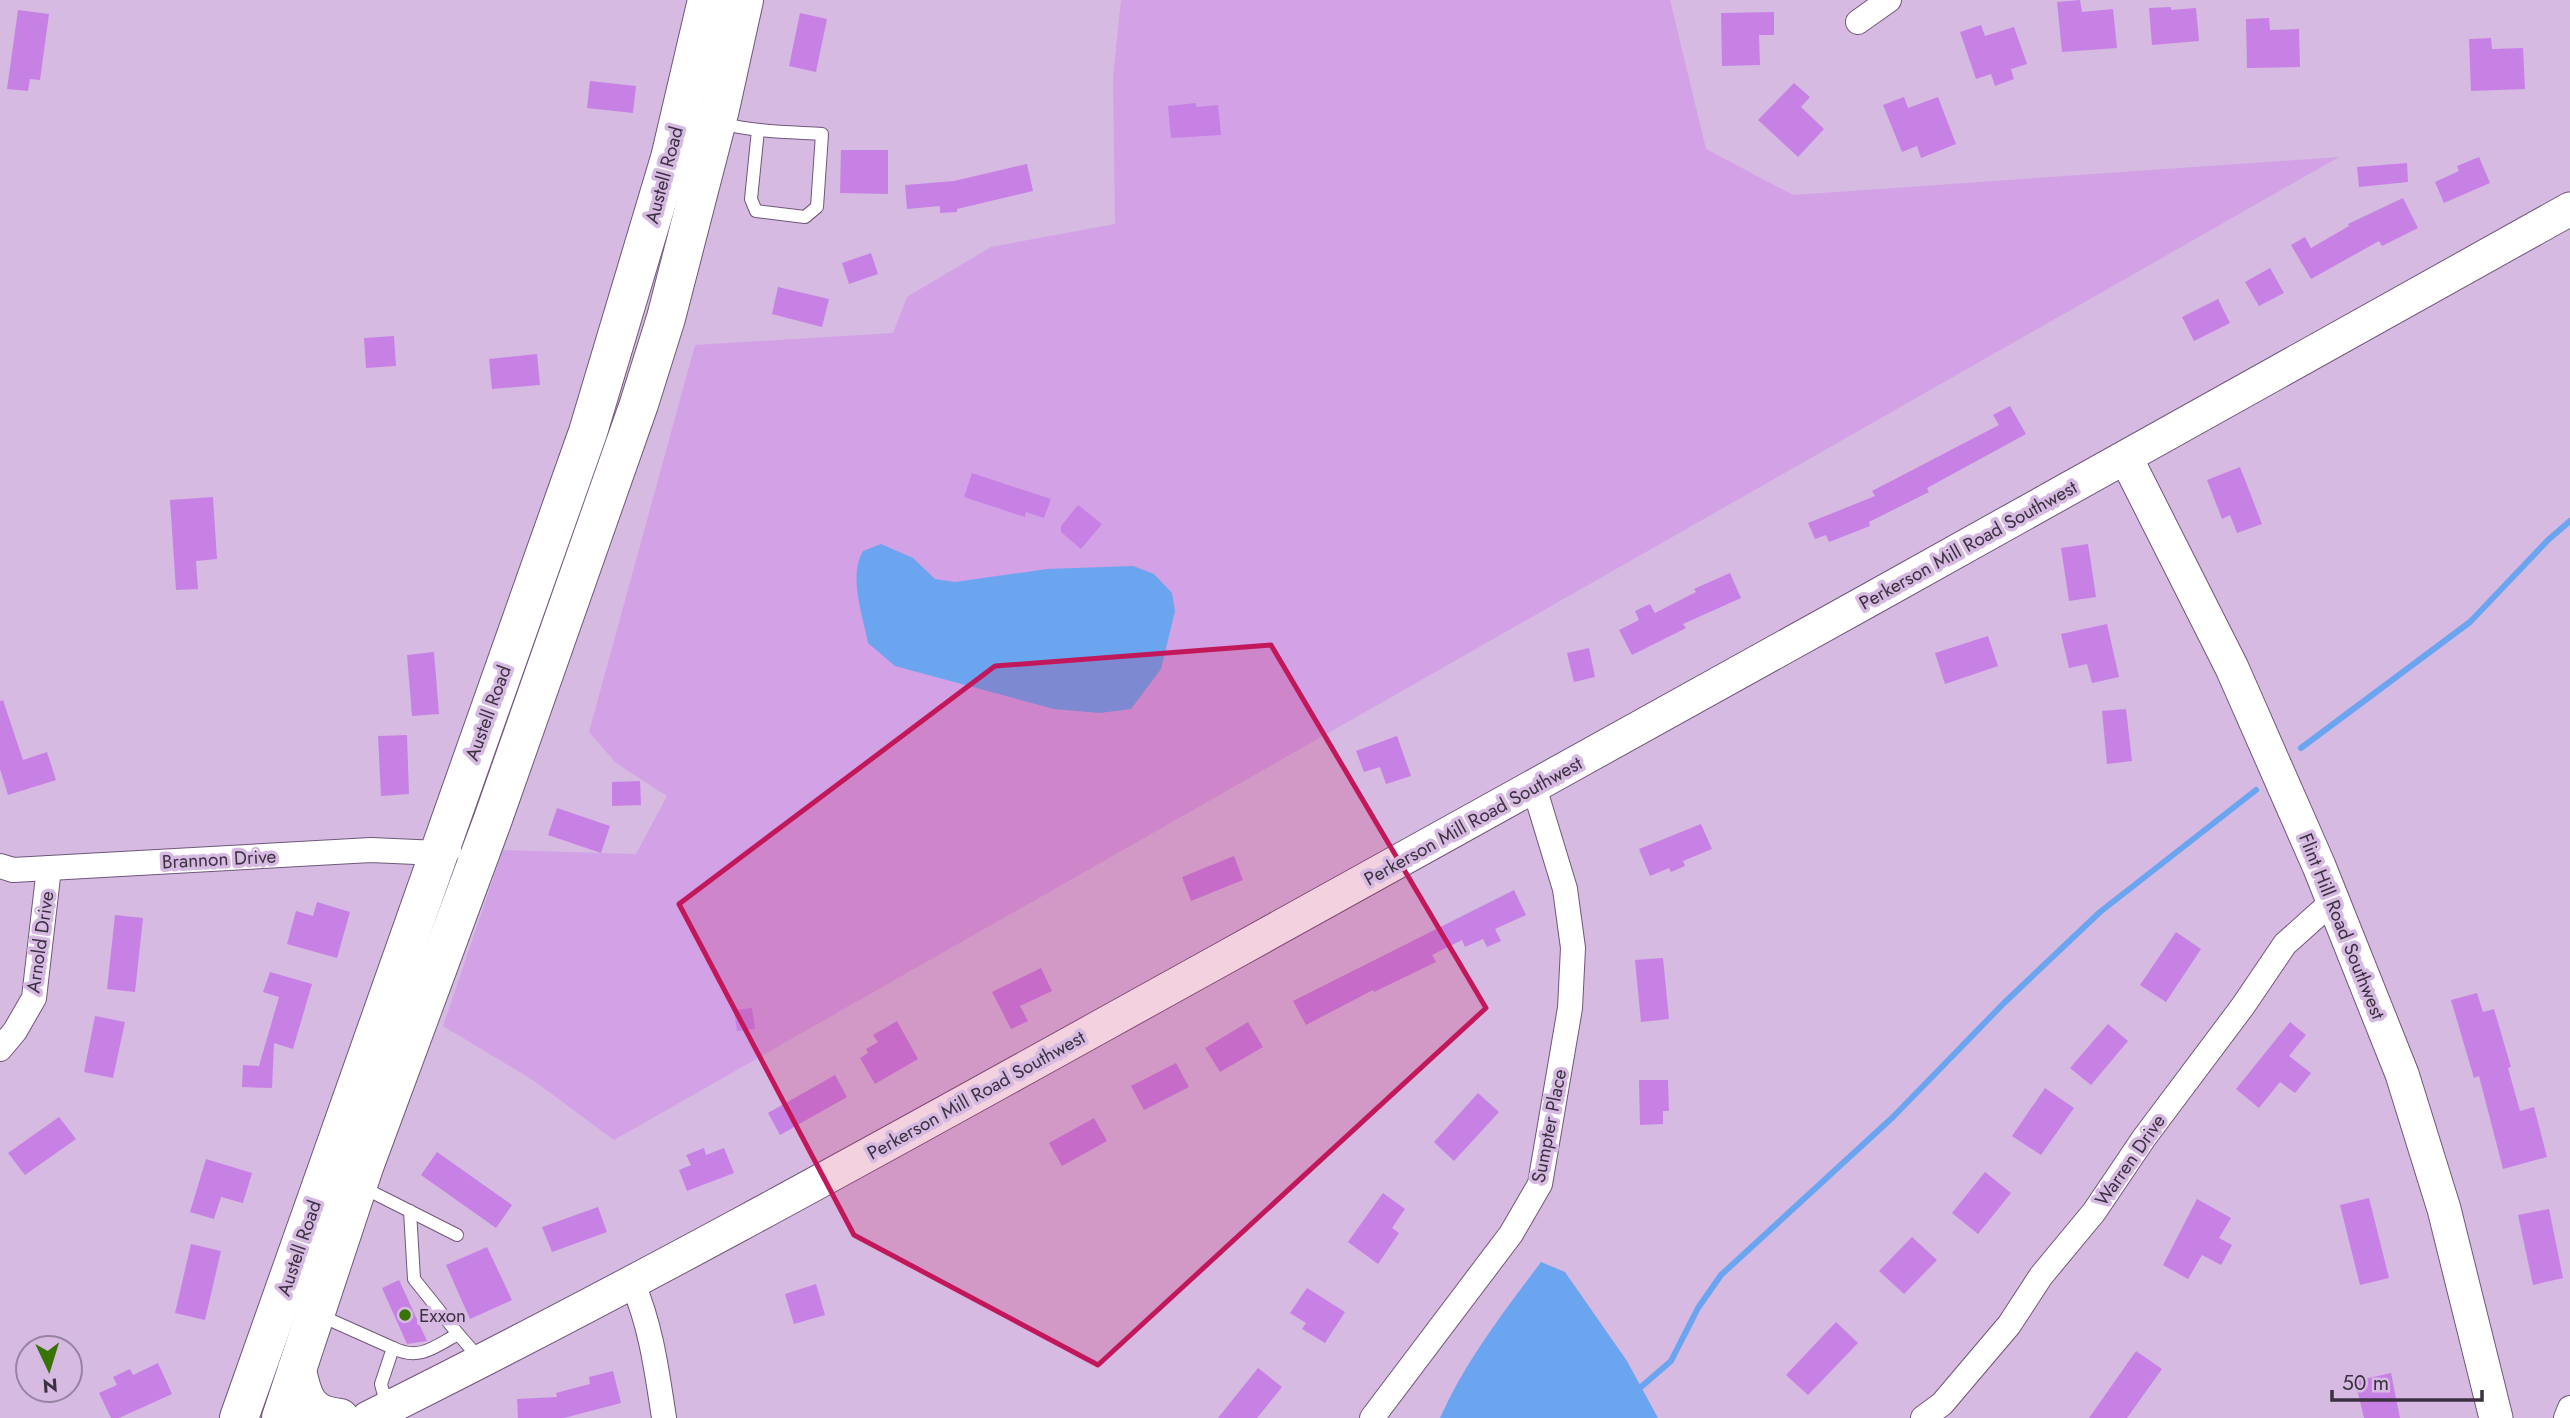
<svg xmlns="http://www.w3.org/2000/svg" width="2570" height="1418" font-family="Jost,sans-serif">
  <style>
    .green { fill: #d2a1e6 }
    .water { fill: #6ca5ef }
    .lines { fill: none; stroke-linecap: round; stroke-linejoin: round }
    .stream { stroke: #6ca5ef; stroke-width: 6 }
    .building { fill: #c781e4 }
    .lane-casing { stroke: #70577a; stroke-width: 14 }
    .street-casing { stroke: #70577a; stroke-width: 26 }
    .secondary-casing { stroke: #70577a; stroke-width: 35 }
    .primary-casing { stroke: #70577a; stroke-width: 40 }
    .lane { stroke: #fff; stroke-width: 12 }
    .street { stroke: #fff; stroke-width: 24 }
    .secondary { stroke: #fff; stroke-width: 33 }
    .primary { stroke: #fff; stroke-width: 38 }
    .marked { fill: #c2185b; fill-opacity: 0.2; stroke: #c2185b; stroke-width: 5; stroke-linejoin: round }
    .poi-dot { fill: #387305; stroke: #d6bae2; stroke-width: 2.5 }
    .labels { text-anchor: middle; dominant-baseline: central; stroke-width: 7; stroke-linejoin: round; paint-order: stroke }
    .street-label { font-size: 19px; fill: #3c3141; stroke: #d6bae2 }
    .poi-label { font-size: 19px; fill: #3c3141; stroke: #d6bae2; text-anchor: start }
  </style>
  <rect width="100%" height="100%" fill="#d6bae2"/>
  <polygon class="green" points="1121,0 1670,0 1706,149 1793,195 2339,157 614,1140 533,1080 443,1026 503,850 636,854 667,796 616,763 589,732 695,345 893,333 907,297 991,247 1115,224 1113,78"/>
  <g class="water">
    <path d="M881,544L913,558L935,579L955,582L1047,569L1133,566L1154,574L1172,593L1175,611L1161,669L1131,709L1100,713L1054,709L895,666L868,643C863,615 848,578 863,551Z"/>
    <path d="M1541,1262L1565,1272L1627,1361L1658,1418H1440C1466,1360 1503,1313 1541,1262Z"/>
  </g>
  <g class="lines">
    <g class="stream">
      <polyline points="2301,748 2470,622 2548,540 2570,521"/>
      <polyline points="1641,1387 1671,1361 1698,1308 1721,1275 1893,1117 2004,1003 2100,912 2256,790"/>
    </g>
  </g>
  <g class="building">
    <polygon points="2080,0 2082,12 2113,9 2117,48 2062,52 2057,2"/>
    <polygon points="2171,7 2171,10 2196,8 2199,41 2152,45 2149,8"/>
    <polygon points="18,10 49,14 40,80 30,79 28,91 7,89"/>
    <polygon points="1774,12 1774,35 1759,35 1760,65 1722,66 1721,13"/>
    <polygon points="800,13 827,19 816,72 789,66"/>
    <polygon points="2269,18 2270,30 2299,29 2300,67 2247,68 2246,19"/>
    <polygon points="1981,25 1985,36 2014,27 2027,64 2011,69 2014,79 1995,86 1991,74 1976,79 1960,32"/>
    <polygon points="2491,38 2492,49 2523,48 2525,89 2471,91 2469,39"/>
    <polygon points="590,81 636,86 633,113 587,108"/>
    <polygon points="1794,83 1810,97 1801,107 1824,129 1798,157 1758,120"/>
    <polygon points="1904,97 1908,108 1938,97 1956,144 1921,158 1917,146 1902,152 1883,105"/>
    <polygon points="1196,103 1196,107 1218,105 1221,135 1171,138 1168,106"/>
    <polygon points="841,150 888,150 888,194 840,193"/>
    <polygon points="2479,157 2490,183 2444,203 2435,182 2459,171 2457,166"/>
    <polygon points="2407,163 2408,182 2359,187 2357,167"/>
    <polygon points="1027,164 1033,191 957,209 957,212 940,213 940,206 907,209 905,185 954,181"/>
    <polygon points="2403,198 2418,228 2382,246 2379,241 2311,279 2291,245 2305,237 2311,248 2349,226 2348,224"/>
    <polygon points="871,253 878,274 849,284 842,263"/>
    <polygon points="2270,268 2284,293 2259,306 2245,282"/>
    <polygon points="778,287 829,299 822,327 772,314"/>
    <polygon points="2218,299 2230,323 2194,341 2182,317"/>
    <polygon points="394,336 396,366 366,368 364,338"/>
    <polygon points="537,354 540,385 492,389 489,359"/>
    <polygon points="2010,406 2026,434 1927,488 1929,492 1869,522 1870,526 1829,542 1826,535 1815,539 1808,523 1875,496 1872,491 1999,425 1993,415"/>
    <polygon points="2240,467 2262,524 2237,533 2230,515 2222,519 2207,480"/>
    <polygon points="972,473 1051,499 1044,518 1026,512 1025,517 964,497"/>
    <polygon points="213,497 217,559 196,561 198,589 176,590 170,500"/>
    <polygon points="1078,505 1102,524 1081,549 1061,532 1061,526"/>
    <polygon points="2088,544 2096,597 2069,601 2061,548"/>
    <polygon points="1730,573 1741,598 1683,624 1686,628 1632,655 1619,630 1639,620 1635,611 1650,604 1655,613 1696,592 1694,589"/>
    <polygon points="2107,624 2119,677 2092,683 2087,664 2069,668 2061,634"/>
    <polygon points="1988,636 1998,666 1945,684 1935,653"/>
    <polygon points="1589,648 1595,677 1574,682 1567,653"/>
    <polygon points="434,652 439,714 412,716 407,655"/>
    <polygon points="3,700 23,760 47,752 56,780 8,795 0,769 0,701"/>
    <polygon points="2126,709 2132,761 2107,764 2102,711"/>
    <polygon points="407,735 409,794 381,796 378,736"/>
    <polygon points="1397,736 1411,776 1386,784 1380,767 1364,772 1356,751"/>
    <polygon points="640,781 641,805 612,806 612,782"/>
    <polygon points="557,808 610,826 601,853 548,835"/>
    <polygon points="1701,824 1712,849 1683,861 1685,866 1671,872 1669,868 1650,876 1639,849"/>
    <polygon points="1234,856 1243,880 1191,901 1182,877"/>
    <polygon points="1514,890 1526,915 1495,929 1501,941 1487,947 1483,939 1465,947 1462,940 1432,955 1436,962 1374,992 1373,990 1306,1025 1293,1001"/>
    <polygon points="317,902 350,912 337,958 287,944 296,911 313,916"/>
    <polygon points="115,915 143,918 135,992 107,989"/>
    <polygon points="2176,932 2201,949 2166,1002 2140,985"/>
    <polygon points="1663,958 1669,1019 1641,1022 1635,960"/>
    <polygon points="1041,968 1052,991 1020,1006 1028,1021 1011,1029 992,992"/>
    <polygon points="270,972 312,984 293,1049 274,1043 272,1088 242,1087 243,1065 259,1066 279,997 263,992"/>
    <polygon points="2477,993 2483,1012 2494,1009 2511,1067 2508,1068 2520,1111 2534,1107 2547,1157 2503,1169 2479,1076 2474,1078 2451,1000"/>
    <polygon points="752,1008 755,1029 737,1031 734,1010"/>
    <polygon points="95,1016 125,1022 113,1078 84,1072"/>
    <polygon points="897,1021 918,1059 875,1084 860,1058 868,1053 866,1049 878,1042 873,1035"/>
    <polygon points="1248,1022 1263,1047 1220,1072 1205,1048"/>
    <polygon points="2290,1022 2306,1035 2289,1056 2311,1073 2295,1093 2280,1082 2259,1108 2236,1089"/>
    <polygon points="2108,1024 2128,1041 2091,1085 2070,1068"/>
    <polygon points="1176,1063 1189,1087 1144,1110 1131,1086"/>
    <polygon points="835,1075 847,1097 780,1135 768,1113"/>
    <polygon points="1639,1080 1668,1080 1669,1111 1663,1111 1663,1124 1640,1125"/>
    <polygon points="2045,1088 2074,1108 2041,1155 2012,1136"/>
    <polygon points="1478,1093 1499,1112 1454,1161 1434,1142"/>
    <polygon points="59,1117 76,1139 25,1175 8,1153"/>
    <polygon points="1094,1118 1107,1141 1062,1166 1049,1143"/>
    <polygon points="704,1148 706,1155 724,1148 734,1173 687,1191 679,1170 691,1165 686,1155"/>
    <polygon points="437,1152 512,1205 496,1228 421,1175"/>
    <polygon points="206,1159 252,1173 243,1203 221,1197 214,1219 190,1212"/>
    <polygon points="1985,1172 2011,1193 1978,1234 1952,1213"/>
    <polygon points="1383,1193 1405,1209 1392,1228 1399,1233 1378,1264 1348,1242"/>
    <polygon points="2369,1198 2389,1278 2360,1285 2340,1205"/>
    <polygon points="2197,1199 2231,1218 2219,1238 2232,1245 2221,1265 2202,1255 2188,1279 2163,1265"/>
    <polygon points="598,1207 607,1232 552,1252 542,1227"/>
    <polygon points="2549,1209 2563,1278 2533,1285 2518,1215"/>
    <polygon points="1912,1237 1937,1260 1904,1294 1879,1271"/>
    <polygon points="191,1244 221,1251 205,1320 175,1313"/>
    <polygon points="487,1247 512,1300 470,1319 446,1265"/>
    <polygon points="399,1280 427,1341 407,1344 382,1288"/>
    <polygon points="816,1284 825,1315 794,1324 785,1294"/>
    <polygon points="1307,1288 1345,1312 1325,1343 1302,1329 1306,1323 1290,1313"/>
    <polygon points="1836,1322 1858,1343 1808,1395 1786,1375"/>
    <polygon points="2136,1351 2162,1369 2127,1418 2089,1418"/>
    <polygon points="158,1363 172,1394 119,1418 111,1418 99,1393 117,1385 113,1377 130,1369 133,1375"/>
    <polygon points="1258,1368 1282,1387 1257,1418 1218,1418"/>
    <polygon points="613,1371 621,1403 564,1418 518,1418 517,1399 557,1397 556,1393 590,1384 589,1377"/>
    <polygon points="2391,1373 2400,1418 2364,1418 2355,1381"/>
  </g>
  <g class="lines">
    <defs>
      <g id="lane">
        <path d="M721,123C754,132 788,132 822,134L817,207L805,217L756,211L751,199L758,130"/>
        <polyline points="362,1187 457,1235"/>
        <polyline points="410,1211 414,1279 458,1334"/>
        <polyline points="319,1315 393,1348 381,1384 387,1407"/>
        <path d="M393,1348C420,1361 434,1347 458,1334L480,1359"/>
      </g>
      <g id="street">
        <polyline points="1858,22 1889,0"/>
        <polyline points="0,866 13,870 371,850 438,853 449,850"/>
        <polyline points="0,1049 15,1031 34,998 49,868"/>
        <path d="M632,1282C651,1325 657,1372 664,1418"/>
        <polyline points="1372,1418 1511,1234 1540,1184 1570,1008 1573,948 1565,889 1534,787"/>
        <polyline points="1923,1418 1942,1404 2009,1325 2041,1276 2094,1212 2144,1138 2243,1006 2285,944 2333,901"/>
        <polyline points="2566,1418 2570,1408"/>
      </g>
      <g id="secondary">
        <polyline points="2126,458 2232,668 2319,866 2402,1074 2444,1209 2496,1418"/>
        <path d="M368,1418C658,1274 940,1115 1224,958C1674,710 2121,459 2570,209"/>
      </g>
      <g id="primary">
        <path d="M297,1370C303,1399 308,1415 340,1418"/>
        <polyline points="239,1418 588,432 670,158 707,0"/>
        <polyline points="281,1418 364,1167 493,819 639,404 666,318 720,109 744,0"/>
      </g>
    </defs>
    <use href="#lane" class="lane-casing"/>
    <use href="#street" class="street-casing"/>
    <use href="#secondary" class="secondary-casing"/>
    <use href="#primary" class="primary-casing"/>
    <use href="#lane" class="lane"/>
    <use href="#street" class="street"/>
    <use href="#secondary" class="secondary"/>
    <use href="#primary" class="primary"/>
  </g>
  <path class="marked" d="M1271,645L1486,1008L1098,1365L854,1235L679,904L995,666Z"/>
  <circle class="poi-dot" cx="405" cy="1315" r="7"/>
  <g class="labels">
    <g class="street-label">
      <text transform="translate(664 175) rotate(-75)">Austell Road</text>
      <text transform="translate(1968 545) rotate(-29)">Perkerson Mill Road Southwest</text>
      <text transform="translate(488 713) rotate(-70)">Austell Road</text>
      <text transform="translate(1473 821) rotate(-29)">Perkerson Mill Road Southwest</text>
      <text transform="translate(219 859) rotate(-3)">Brannon Drive</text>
      <text transform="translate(2342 926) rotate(68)">Flint Hill Road Southwest</text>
      <text transform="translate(40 942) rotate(-82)">Arnold Drive</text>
      <text transform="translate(976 1095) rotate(-29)">Perkerson Mill Road Southwest</text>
      <text transform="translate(1549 1126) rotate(-79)">Sumpter Place</text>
      <text transform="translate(2130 1160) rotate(-55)">Warren Drive</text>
      <text transform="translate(299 1248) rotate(-71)">Austell Road</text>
    </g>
    <g class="poi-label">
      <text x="419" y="1315">Exxon</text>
    </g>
  </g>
  <g transform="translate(49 1369) rotate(176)"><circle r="33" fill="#d6bae2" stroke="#9883a2" stroke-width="2"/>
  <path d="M0-5L12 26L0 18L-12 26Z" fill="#387305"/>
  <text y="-10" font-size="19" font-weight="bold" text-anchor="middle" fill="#3c3141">N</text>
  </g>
  <path d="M2332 1390v10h150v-10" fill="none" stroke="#3c3141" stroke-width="3.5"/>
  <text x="2342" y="1390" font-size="21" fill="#3c3141" stroke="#d6bae2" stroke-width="5" paint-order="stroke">50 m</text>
</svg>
